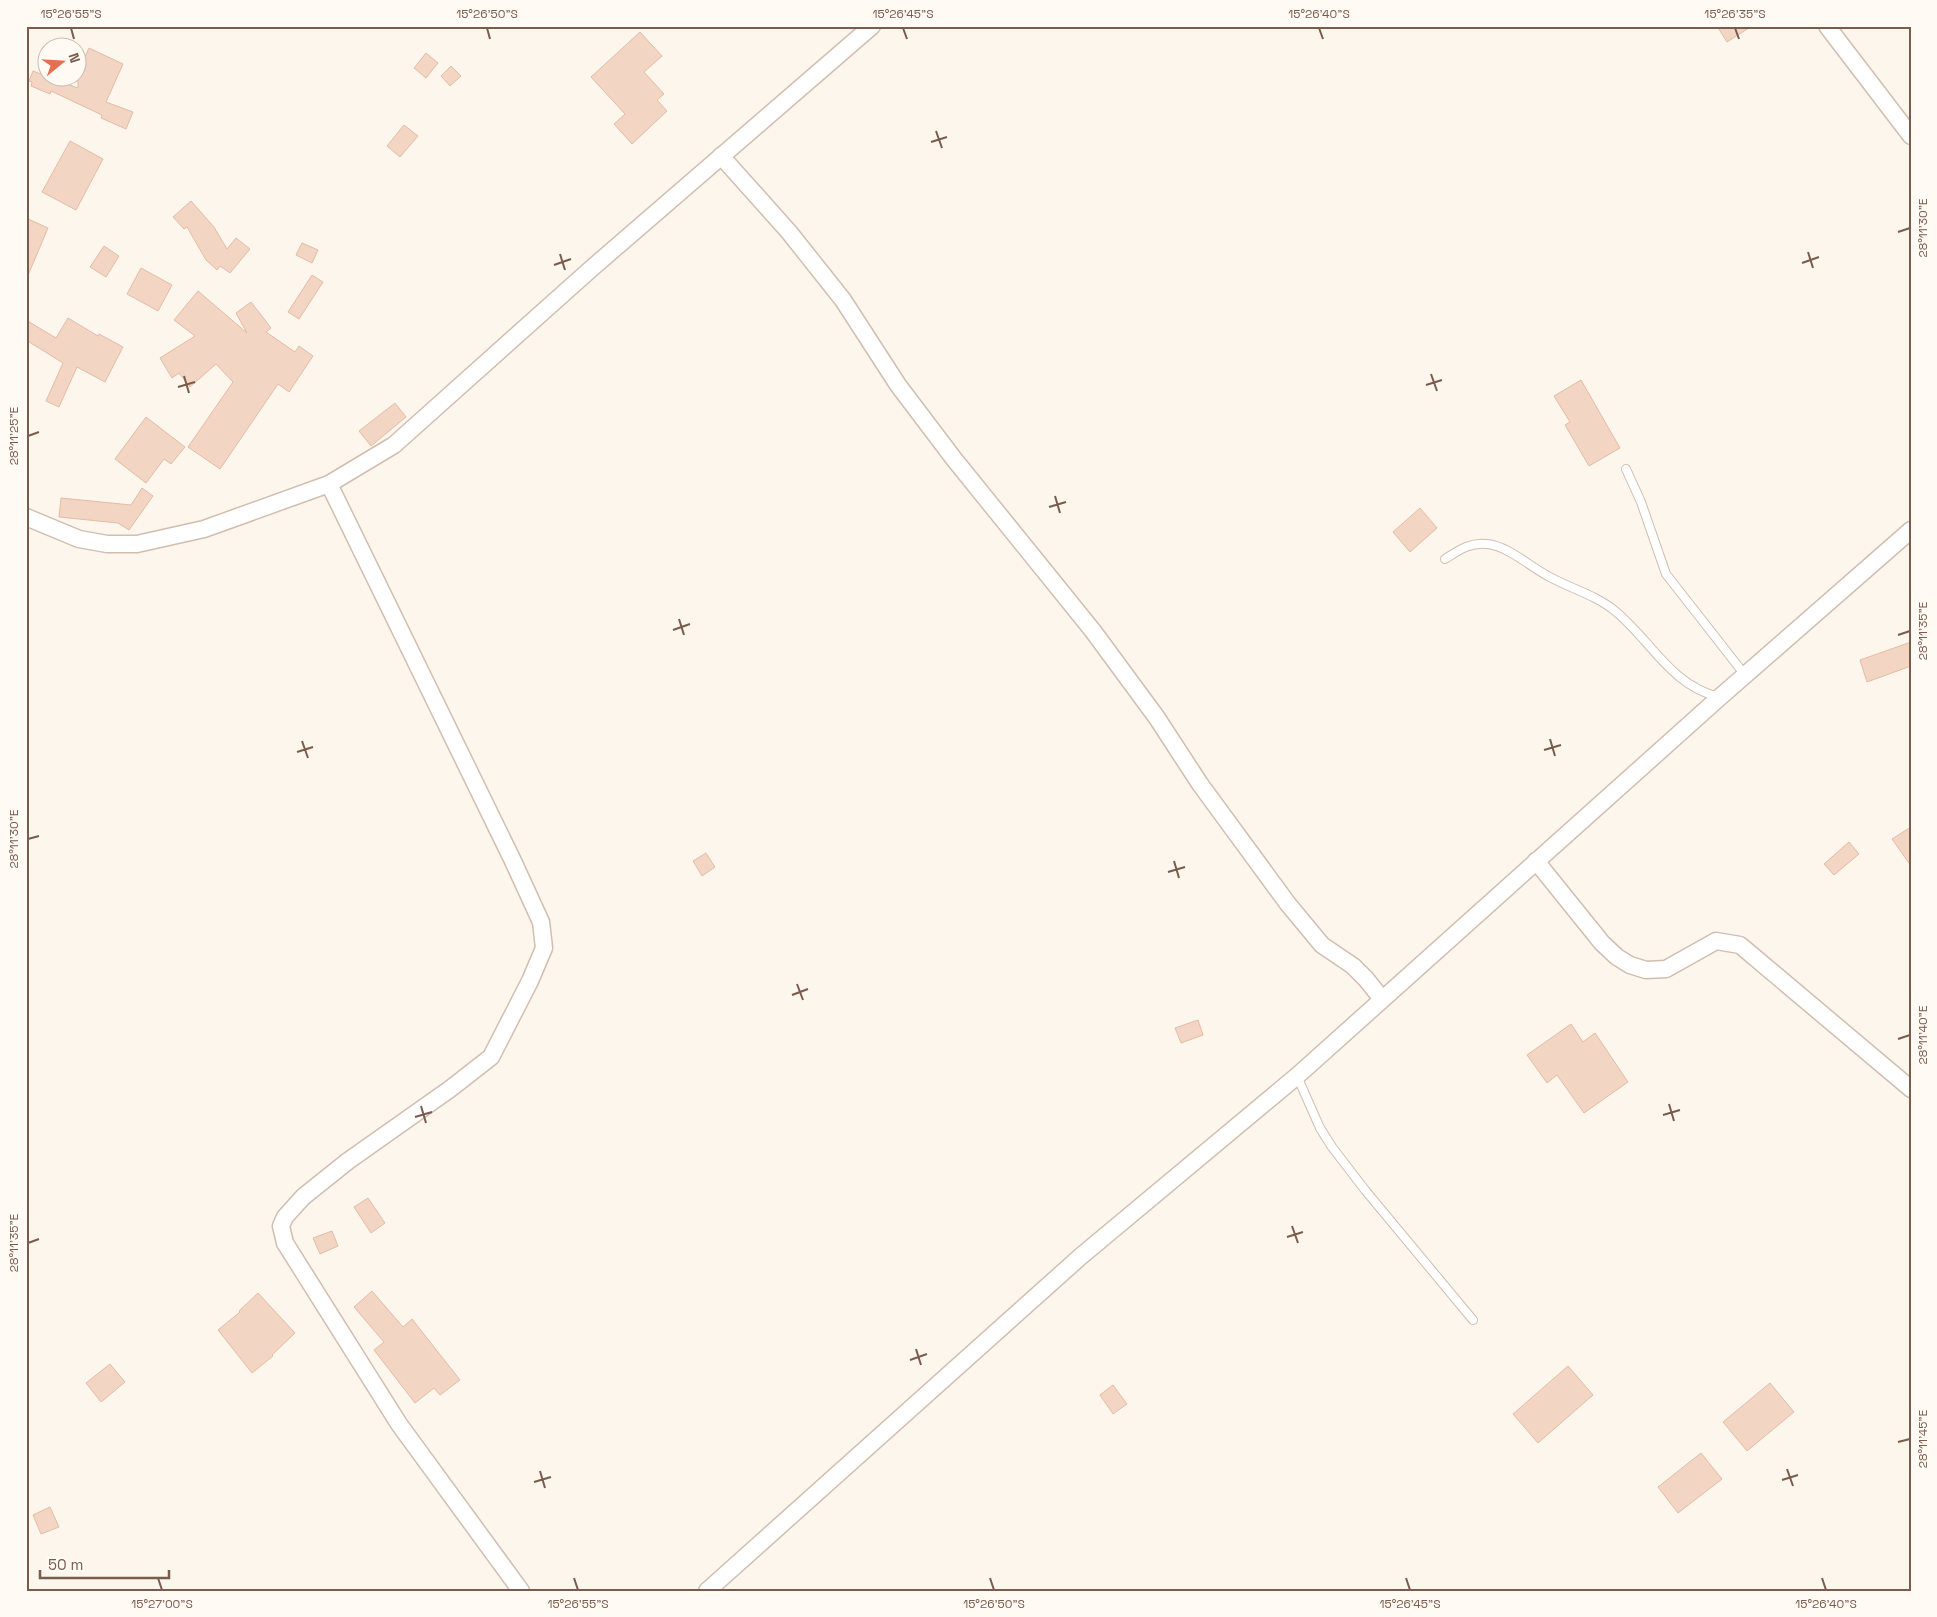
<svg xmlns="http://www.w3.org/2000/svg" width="1937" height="1617" font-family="'Space Grotesk',sans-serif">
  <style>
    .building { fill: #f3d5c3; stroke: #e6bba3 }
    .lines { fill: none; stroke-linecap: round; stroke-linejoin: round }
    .service-casing { stroke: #d1beb0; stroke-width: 10 }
    .minor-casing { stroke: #d1beb0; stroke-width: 19 }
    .service { stroke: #fff; stroke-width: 8 }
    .minor { stroke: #fff; stroke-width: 16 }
    .ticks { fill: none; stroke: #7a5c4d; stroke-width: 2 }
    .neatline { fill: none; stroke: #7a5c4d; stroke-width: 2 }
    .ticks-label { font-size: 12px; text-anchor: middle; fill: #7a5c4d }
  </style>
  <rect width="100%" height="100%" fill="#fdf6ec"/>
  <g class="building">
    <polygon points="1717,26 1752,26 1727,42"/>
    <polygon points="640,32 662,56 644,72 664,94 657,100 667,111 632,144 614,124 625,114 591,77"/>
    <polygon points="89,48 123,64 106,102 133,112 126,129 101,118 102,115 51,91 50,94 31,86 32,82 29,81 33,71 78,88 78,72"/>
    <polygon points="426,53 438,63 426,78 414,68"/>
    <polygon points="451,66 461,76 450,86 441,76"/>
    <polygon points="404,125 418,136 400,157 387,146"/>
    <polygon points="70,141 103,159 76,210 42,192"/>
    <polygon points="191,201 214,227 227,249 236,238 250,249 230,273 220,266 217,270 206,260 187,227 184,229 173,217"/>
    <polygon points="26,218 48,228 26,280"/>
    <polygon points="302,243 318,250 312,263 296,255"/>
    <polygon points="104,246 119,256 106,277 90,267"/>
    <polygon points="141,268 172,285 158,311 127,294"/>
    <polygon points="312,275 323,282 299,319 288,312"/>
    <polygon points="198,291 247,333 236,313 251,302 271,328 266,332 295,352 299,346 313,356 289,392 278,384 220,469 188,447 233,382 216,364 190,387 179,373 172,378 160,358 195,336 174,320"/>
    <polygon points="68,318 98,336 99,334 123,347 105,382 77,367 59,407 46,401 63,363 26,340 26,320 56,338"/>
    <polygon points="1581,380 1620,448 1589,466 1565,425 1570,422 1554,396"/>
    <polygon points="395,403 406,417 371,446 359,431"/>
    <polygon points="146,417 185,447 171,464 164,459 146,483 115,459"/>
    <polygon points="142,488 153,496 129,530 118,523 59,517 61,498 131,505"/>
    <polygon points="1420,508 1437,528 1410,552 1393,532"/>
    <polygon points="1911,642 1911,666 1867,682 1860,660"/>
    <polygon points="1911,827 1911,866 1892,839"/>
    <polygon points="1849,842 1859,854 1834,875 1824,864"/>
    <polygon points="706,853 715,867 702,876 693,861"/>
    <polygon points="1198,1020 1203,1035 1181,1043 1175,1028"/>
    <polygon points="1571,1024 1583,1042 1595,1033 1628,1082 1584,1113 1557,1075 1547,1083 1527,1055"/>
    <polygon points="368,1198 385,1223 371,1233 354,1207"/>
    <polygon points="332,1231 338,1246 320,1254 313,1238"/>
    <polygon points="372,1291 403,1327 412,1319 460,1380 440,1395 434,1388 415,1403 374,1350 384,1342 354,1307"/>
    <polygon points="258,1293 295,1333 272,1355 273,1356 252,1373 218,1330 240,1312 239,1311"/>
    <polygon points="110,1364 125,1382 101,1402 86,1383"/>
    <polygon points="1568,1366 1593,1395 1538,1443 1513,1414"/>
    <polygon points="1770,1383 1794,1412 1747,1451 1723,1422"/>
    <polygon points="1113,1385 1127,1404 1113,1414 1100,1395"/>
    <polygon points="1701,1453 1722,1479 1678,1513 1658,1487"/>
    <polygon points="50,1507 59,1527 41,1534 33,1515"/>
  </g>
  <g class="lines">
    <defs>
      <g id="service">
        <polyline points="1626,469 1641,502 1666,574 1745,675"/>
        <path d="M1445,559C1459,550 1470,542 1487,544C1508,546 1529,566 1548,576C1569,588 1596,595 1615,611C1651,640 1670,685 1719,697"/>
        <polyline points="1297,1076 1320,1128 1332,1147 1365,1190 1473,1320"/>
      </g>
      <g id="minor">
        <polyline points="1827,26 1911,136"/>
        <polyline points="721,156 789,232 843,300 898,385 954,459 1093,631 1157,718 1200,784 1288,904 1322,945 1353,966 1366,979 1382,999"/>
        <polyline points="329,484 513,861 541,922 544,948 530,981 491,1057 450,1089 348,1161 303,1197 285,1217 281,1226 285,1243 399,1424 521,1591"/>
        <polyline points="26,517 79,539 107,544 137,544 204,529 329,484 394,445 592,268 872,26"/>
        <polyline points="1536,861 1602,943 1617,957 1630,965 1646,970 1666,969 1716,941 1740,945 1911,1089"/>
        <polyline points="707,1591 1080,1257 1297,1076 1720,697 1911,530"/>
      </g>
    </defs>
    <use href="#service" class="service-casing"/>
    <use href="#minor" class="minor-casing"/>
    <use href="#service" class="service"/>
    <use href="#minor" class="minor"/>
  </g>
  <path class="ticks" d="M71,28L74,39M487,28L490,39M903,28L907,39M1319,28L1323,39M1735,28L1739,39M936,131L942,148M931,142L947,137M1898,232L1910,228M1808,252L1813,268M560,254L565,270M1802,263L1819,257M554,265L571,259M1431,374L1437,391M184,376L189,393M1426,385L1442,380M178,387L195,382M28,436L39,432M1055,496L1060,513M1049,507L1066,502M679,619L684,635M673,630L690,624M1898,635L1910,631M1550,739L1555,756M302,741L308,758M1544,750L1561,745M297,752L313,747M28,839L39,836M1174,861L1179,878M1168,872L1185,867M797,984L803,1000M792,995L808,989M1898,1039L1910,1035M1669,1104L1674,1121M421,1106L426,1123M1663,1115L1680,1110M415,1117L432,1112M1292,1226L1298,1243M1287,1237L1303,1232M28,1243L39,1239M916,1349L921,1365M910,1360L927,1354M1898,1442L1910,1439M1787,1469L1793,1486M540,1471L545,1488M1782,1480L1798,1475M534,1482L551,1477M158,1578L162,1590M574,1578L578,1590M990,1578L994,1590M1406,1578L1410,1590M1822,1578L1826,1590"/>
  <rect width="1937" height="1617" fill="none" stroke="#fffaf3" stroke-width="55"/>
  <g transform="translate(62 62) rotate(72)"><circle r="24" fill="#fffaf3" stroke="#cabbb1"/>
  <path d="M0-4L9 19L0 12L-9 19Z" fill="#e76f51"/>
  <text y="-8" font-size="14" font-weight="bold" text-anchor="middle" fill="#7a5c4d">N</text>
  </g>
  <path d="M40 1570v8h129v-8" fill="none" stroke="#7a5c4d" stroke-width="2.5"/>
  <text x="48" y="1570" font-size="15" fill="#7a5c4d" stroke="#fffaf3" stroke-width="4" paint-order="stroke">50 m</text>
  <rect x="28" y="28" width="1882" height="1562" class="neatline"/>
  <g class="ticks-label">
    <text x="71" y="18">15°26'55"S</text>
    <text x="487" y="18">15°26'50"S</text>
    <text x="903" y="18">15°26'45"S</text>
    <text x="1319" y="18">15°26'40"S</text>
    <text x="1735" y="18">15°26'35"S</text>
    <text transform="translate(1923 228) rotate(-90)" y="4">28°11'30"E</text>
    <text transform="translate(14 436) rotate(-90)" y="4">28°11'25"E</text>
    <text transform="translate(1923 631) rotate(-90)" y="4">28°11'35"E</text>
    <text transform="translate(14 839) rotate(-90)" y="4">28°11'30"E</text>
    <text transform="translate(1923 1035) rotate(-90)" y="4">28°11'40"E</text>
    <text transform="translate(14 1243) rotate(-90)" y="4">28°11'35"E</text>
    <text transform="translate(1923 1439) rotate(-90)" y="4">28°11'45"E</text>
    <text x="162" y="1608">15°27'00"S</text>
    <text x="578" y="1608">15°26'55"S</text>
    <text x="994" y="1608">15°26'50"S</text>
    <text x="1410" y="1608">15°26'45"S</text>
    <text x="1826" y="1608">15°26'40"S</text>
  </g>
</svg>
